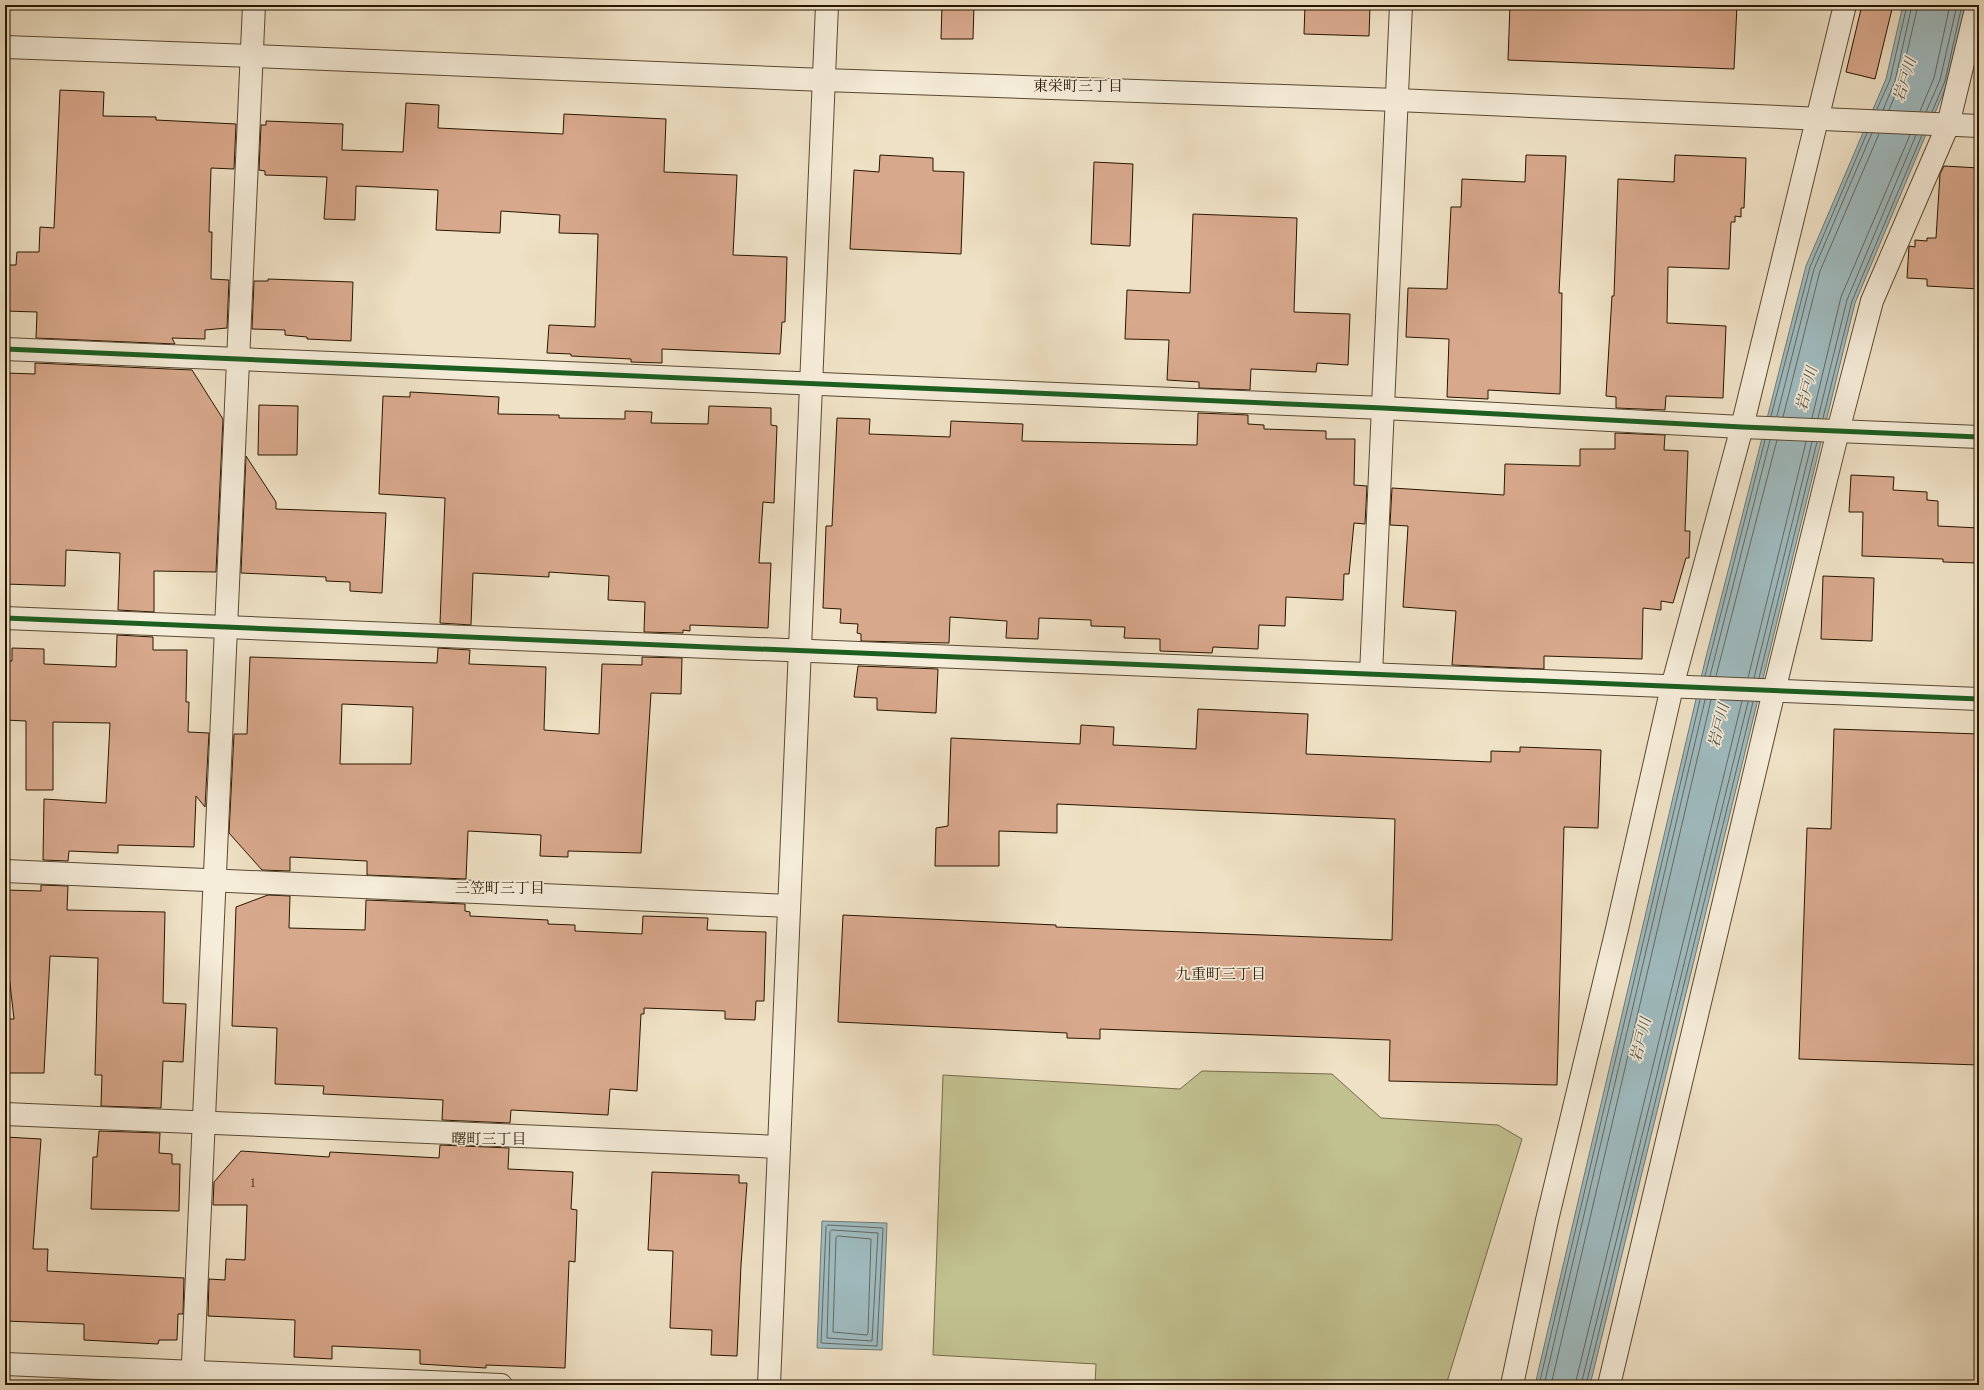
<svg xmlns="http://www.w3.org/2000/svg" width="1984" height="1390" font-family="'Old Standard TT','Noto Serif JP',serif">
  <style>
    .green { fill: #c1c08f; stroke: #746b48 }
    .water { fill: #9fbbc0; stroke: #6f7973 }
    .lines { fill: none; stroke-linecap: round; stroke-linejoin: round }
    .shore { stroke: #636860; stroke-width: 1 }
    .building { fill: #d8a88c; stroke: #271600; fill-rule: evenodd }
    .minor-casing { stroke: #594931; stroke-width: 24 }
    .minor { stroke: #f5ecd9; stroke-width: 22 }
    .cycleway-casing { stroke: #f5ecd9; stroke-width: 8 }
    .cycleway { stroke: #1b5e20; stroke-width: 5 }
    .labels { text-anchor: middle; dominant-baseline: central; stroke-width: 3.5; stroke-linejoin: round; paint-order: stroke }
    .number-label { font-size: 12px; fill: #533a23 }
    .water-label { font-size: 15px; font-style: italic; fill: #515043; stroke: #f5ecd9 }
    .neighbourhood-label { font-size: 15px; fill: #271600; stroke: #f5ecd9 }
  </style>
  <rect width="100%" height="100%" fill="#efe1c5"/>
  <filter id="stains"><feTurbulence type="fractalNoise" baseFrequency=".005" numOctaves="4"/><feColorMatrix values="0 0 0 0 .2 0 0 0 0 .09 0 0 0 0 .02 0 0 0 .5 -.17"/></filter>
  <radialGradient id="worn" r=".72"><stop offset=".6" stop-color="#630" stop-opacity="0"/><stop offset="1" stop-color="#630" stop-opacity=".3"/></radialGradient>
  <polygon class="green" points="1202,1071 1332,1074 1381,1118 1498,1125 1522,1139 1446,1385 1095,1385 1096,1364 933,1355 943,1075 1180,1089"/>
  <g class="water">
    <polygon points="1903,5 1966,5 1948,82 1855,303 1590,1385 1535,1385 1705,661 1806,266 1886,79"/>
    <polygon points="822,1221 887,1223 882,1350 817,1348"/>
  </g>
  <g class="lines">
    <g class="shore">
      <polyline points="1877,109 1890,80 1907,5"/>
      <polyline points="1883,110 1895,81 1912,5"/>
      <polyline points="1889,110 1900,83 1918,5"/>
      <polyline points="1920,111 1934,78 1950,5"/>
      <polyline points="1926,112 1940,80 1957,5"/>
      <polyline points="1932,112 1945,81 1962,5"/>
      <polyline points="1771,416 1810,267 1867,133"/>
      <polyline points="1777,416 1814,269 1872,133"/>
      <polyline points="1783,417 1820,271 1879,134"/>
      <polyline points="1812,418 1841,297 1910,135"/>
      <polyline points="1818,418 1847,300 1916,135"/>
      <polyline points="1823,418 1852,301 1922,135"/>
      <polyline points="1705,676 1765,440"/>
      <polyline points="1710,676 1770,440"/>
      <polyline points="1716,676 1777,440"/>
      <polyline points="1748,678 1806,442"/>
      <polyline points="1754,678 1812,442"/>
      <polyline points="1759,678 1817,442"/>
      <polygon points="828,1225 883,1228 877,1346 821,1343 826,1227"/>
      <polygon points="832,1230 878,1233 872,1341 827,1338 830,1232"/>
      <polygon points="838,1236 871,1239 868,1333 867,1335 833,1332 836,1238"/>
      <polyline points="1539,1385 1700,700"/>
      <polyline points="1544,1385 1705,700"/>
      <polyline points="1551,1385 1711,700"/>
      <polyline points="1575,1385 1742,701"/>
      <polyline points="1581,1385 1748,702"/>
      <polyline points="1586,1385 1753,702"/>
    </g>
  </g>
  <g class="building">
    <polygon points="942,5 974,5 973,39 941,39"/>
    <polygon points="1305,5 1370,5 1369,36 1304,34"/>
    <polygon points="1510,5 1737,5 1734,69 1508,60"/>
    <polygon points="1862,5 1893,5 1875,79 1846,72"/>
    <polygon points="60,90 104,92 103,116 156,117 156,120 236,124 234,169 211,168 209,232 212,232 211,279 229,280 227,328 205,330 205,339 172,338 175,344 36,338 37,312 5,311 5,265 16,265 17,252 39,252 40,227 54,228"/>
    <polygon points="406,103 439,105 438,128 563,134 564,114 666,119 664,172 737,175 733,255 787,257 785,322 782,322 780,354 662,349 662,363 631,362 631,359 571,356 571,354 547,353 549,325 595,327 598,234 559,233 560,215 501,211 500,233 436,230 438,190 356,186 355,220 324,219 327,177 265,175 265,171 259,170 261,125 266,125 266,121 343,124 342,150 403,152"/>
    <polygon points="880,155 933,158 933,171 964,172 961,254 850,249 854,170 879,172"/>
    <polygon points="1526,155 1566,156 1559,293 1562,293 1560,394 1488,390 1488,399 1447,397 1449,339 1406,337 1408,288 1447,289 1451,207 1461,207 1462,179 1525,182"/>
    <polygon points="1675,155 1746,158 1744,208 1741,208 1741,217 1735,216 1735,222 1731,222 1729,269 1668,267 1667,323 1726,326 1723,398 1666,396 1665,410 1616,408 1616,397 1606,396 1612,296 1614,296 1618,179 1674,182"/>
    <polygon points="1094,162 1133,164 1130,246 1091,244"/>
    <polygon points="1944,166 1979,168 1979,289 1927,286 1927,279 1907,278 1909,246 1915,247 1915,240 1927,241 1927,238 1936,238 1940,174"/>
    <polygon points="1193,214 1297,218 1294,312 1350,314 1348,365 1317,363 1316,372 1251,369 1250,390 1199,388 1199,382 1167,380 1169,340 1125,339 1127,290 1190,293"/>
    <polygon points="268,279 353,282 351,341 307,339 307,337 285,335 285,330 252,329 254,281 268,281"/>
    <polygon points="35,363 192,370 223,419 216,572 154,571 154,612 118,610 120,553 66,550 65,586 5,584 5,373 35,374"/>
    <polygon points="410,392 499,397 498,414 559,415 559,418 625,419 625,411 652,412 651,423 708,424 709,406 771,408 771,425 777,426 774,503 763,502 759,563 771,563 768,628 690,625 690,631 683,630 683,633 644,632 645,602 608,600 609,576 549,572 549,577 473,573 471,625 440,623 445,498 379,494 383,396 410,397"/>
    <polygon points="259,405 298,406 297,455 258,455"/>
    <polygon points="1198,413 1248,415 1248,424 1264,425 1264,429 1326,431 1326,439 1355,439 1354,485 1367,486 1365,524 1354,523 1349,574 1344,574 1343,600 1286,597 1285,626 1259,625 1258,649 1213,647 1212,653 1160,651 1160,639 1124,638 1125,627 1091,626 1091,620 1039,618 1038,639 1006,638 1007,621 950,617 949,643 861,641 861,634 857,633 858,624 840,623 841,609 823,608 826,526 832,526 837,418 870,419 869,434 950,437 951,421 1023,424 1022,441 1197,445"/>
    <polygon points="1615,433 1665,435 1664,450 1688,451 1685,531 1690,531 1689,558 1686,558 1673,603 1661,601 1661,610 1643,608 1642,659 1544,656 1544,669 1452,665 1456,611 1403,607 1408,526 1390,525 1392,488 1504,495 1505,464 1580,466 1580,449 1615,449"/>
    <polygon points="246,456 276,502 276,509 386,513 382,593 350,591 350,582 326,581 326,577 241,573"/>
    <polygon points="1851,475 1894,477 1893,490 1927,492 1927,500 1938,501 1938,526 1979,528 1979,563 1943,562 1943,559 1862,556 1863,512 1849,512"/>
    <polygon points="1823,576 1874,578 1872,641 1821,639"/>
    <polygon points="117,635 153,637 153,650 187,650 186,702 189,702 188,732 209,733 205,807 196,796 194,847 118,845 118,853 69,851 68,861 43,860 44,799 106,803 110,723 53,722 53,790 26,790 26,721 5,720 5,661 12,661 12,648 44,649 44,664 116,667"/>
    <path d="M438,648L470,650L469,664L546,667L544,730L599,734L602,664L642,665V657L682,658L681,694L651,693L641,853L568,851V857L540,856L541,835L468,831L466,879L367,875V861L290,857V871L262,870L229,833L234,734H247L250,657L437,663ZM342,704L413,707L411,764H340Z"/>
    <polygon points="858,666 938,669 936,713 877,710 877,698 854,697"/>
    <polygon points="1198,709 1308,714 1306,754 1491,762 1491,751 1520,752 1520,747 1601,750 1598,828 1564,827 1557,1085 1389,1081 1390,1040 1100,1029 1100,1039 1067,1038 1067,1033 838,1022 843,915 1056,925 1056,927 1392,940 1395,819 1057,804 1057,833 999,831 999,866 935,866 936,828 948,826 951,738 1080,744 1081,725 1114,727 1113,745 1196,749"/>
    <polygon points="1834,729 1979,734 1979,1065 1799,1059 1807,828 1831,829"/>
    <polygon points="41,885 68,886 67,910 165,912 163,1003 186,1004 183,1062 163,1061 161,1108 101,1106 102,1075 95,1075 98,958 50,956 44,1073 5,1073 5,1019 14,1019 8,966 5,966 5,890 41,891"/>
    <polygon points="268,895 290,896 289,928 365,930 366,900 465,904 465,911 470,912 470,916 548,920 548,924 575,925 575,931 642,934 643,916 708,918 707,930 766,932 764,1001 756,1001 755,1020 725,1019 725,1011 644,1008 644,1014 641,1014 637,1091 610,1089 608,1115 511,1110 510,1123 442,1120 443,1100 323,1094 324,1086 275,1084 277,1028 232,1026 236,907"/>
    <polygon points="99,1131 160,1133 159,1153 172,1154 172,1164 180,1164 179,1211 91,1209 93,1157 97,1157"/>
    <polygon points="5,1137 41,1139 33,1249 48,1249 47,1271 184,1278 183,1314 178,1314 177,1340 159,1340 158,1344 84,1340 84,1324 5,1321"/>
    <polygon points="440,1145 509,1148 508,1169 573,1172 571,1209 577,1210 575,1262 569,1261 565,1368 486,1365 486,1368 420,1364 420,1350 332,1346 332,1359 294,1357 295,1320 208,1316 209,1279 225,1280 226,1259 245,1260 247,1205 213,1205 214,1182 241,1151 329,1157 330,1152 439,1158"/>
    <polygon points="652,1172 739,1175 739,1183 747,1183 741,1265 737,1356 711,1355 712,1330 670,1328 673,1251 648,1250"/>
  </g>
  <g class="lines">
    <defs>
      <g id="minor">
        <polyline points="5,47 252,56 824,80 1397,100 1979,126"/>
        <polyline points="5,349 1383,408 1742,427 1979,437"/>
        <polyline points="5,618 1979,699"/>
        <polyline points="1371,674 1401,5"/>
        <polyline points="5,871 789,906"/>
        <polyline points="5,1114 779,1147"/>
        <polyline points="5,1364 501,1385"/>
        <polyline points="192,1385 254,5"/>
        <polyline points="769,1385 827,5"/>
        <polyline points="1512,1385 1547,1220 1617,929 1672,687 1742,427 1845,5"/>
        <polyline points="1609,1385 1774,691 1838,431 1872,301 1948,125 1977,5"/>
      </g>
    </defs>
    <use href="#minor" class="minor-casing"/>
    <use href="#minor" class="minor"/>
    <defs>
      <g id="cycleway">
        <polyline points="5,349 1383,408 1742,427 1979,437"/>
        <polyline points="5,618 1979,699"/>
      </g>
    </defs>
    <use href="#cycleway" class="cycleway-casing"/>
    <use href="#cycleway" class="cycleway"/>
  </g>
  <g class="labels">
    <g class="number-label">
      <text x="253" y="1184">1</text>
    </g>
    <g class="water-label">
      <text transform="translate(1906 80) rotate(-73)">岩戸川</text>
      <text transform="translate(1808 389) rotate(-75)">岩戸川</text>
      <text transform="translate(1720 726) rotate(-76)">岩戸川</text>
      <text transform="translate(1642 1040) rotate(-76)">岩戸川</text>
    </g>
    <g class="neighbourhood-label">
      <text x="1078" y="87">東栄町三丁目</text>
      <text x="500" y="889">三笠町三丁目</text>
      <text x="1221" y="975">九重町三丁目</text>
      <text x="489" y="1140">曙町三丁目</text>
    </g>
  </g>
  <rect width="1984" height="1390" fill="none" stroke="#efe1c5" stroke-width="20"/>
  <rect x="6" y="6" width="1972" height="1378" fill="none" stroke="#271600" stroke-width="2"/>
  <rect x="10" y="10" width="1964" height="1370" fill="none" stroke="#271600"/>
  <rect width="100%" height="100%" filter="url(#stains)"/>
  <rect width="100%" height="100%" fill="url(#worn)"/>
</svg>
